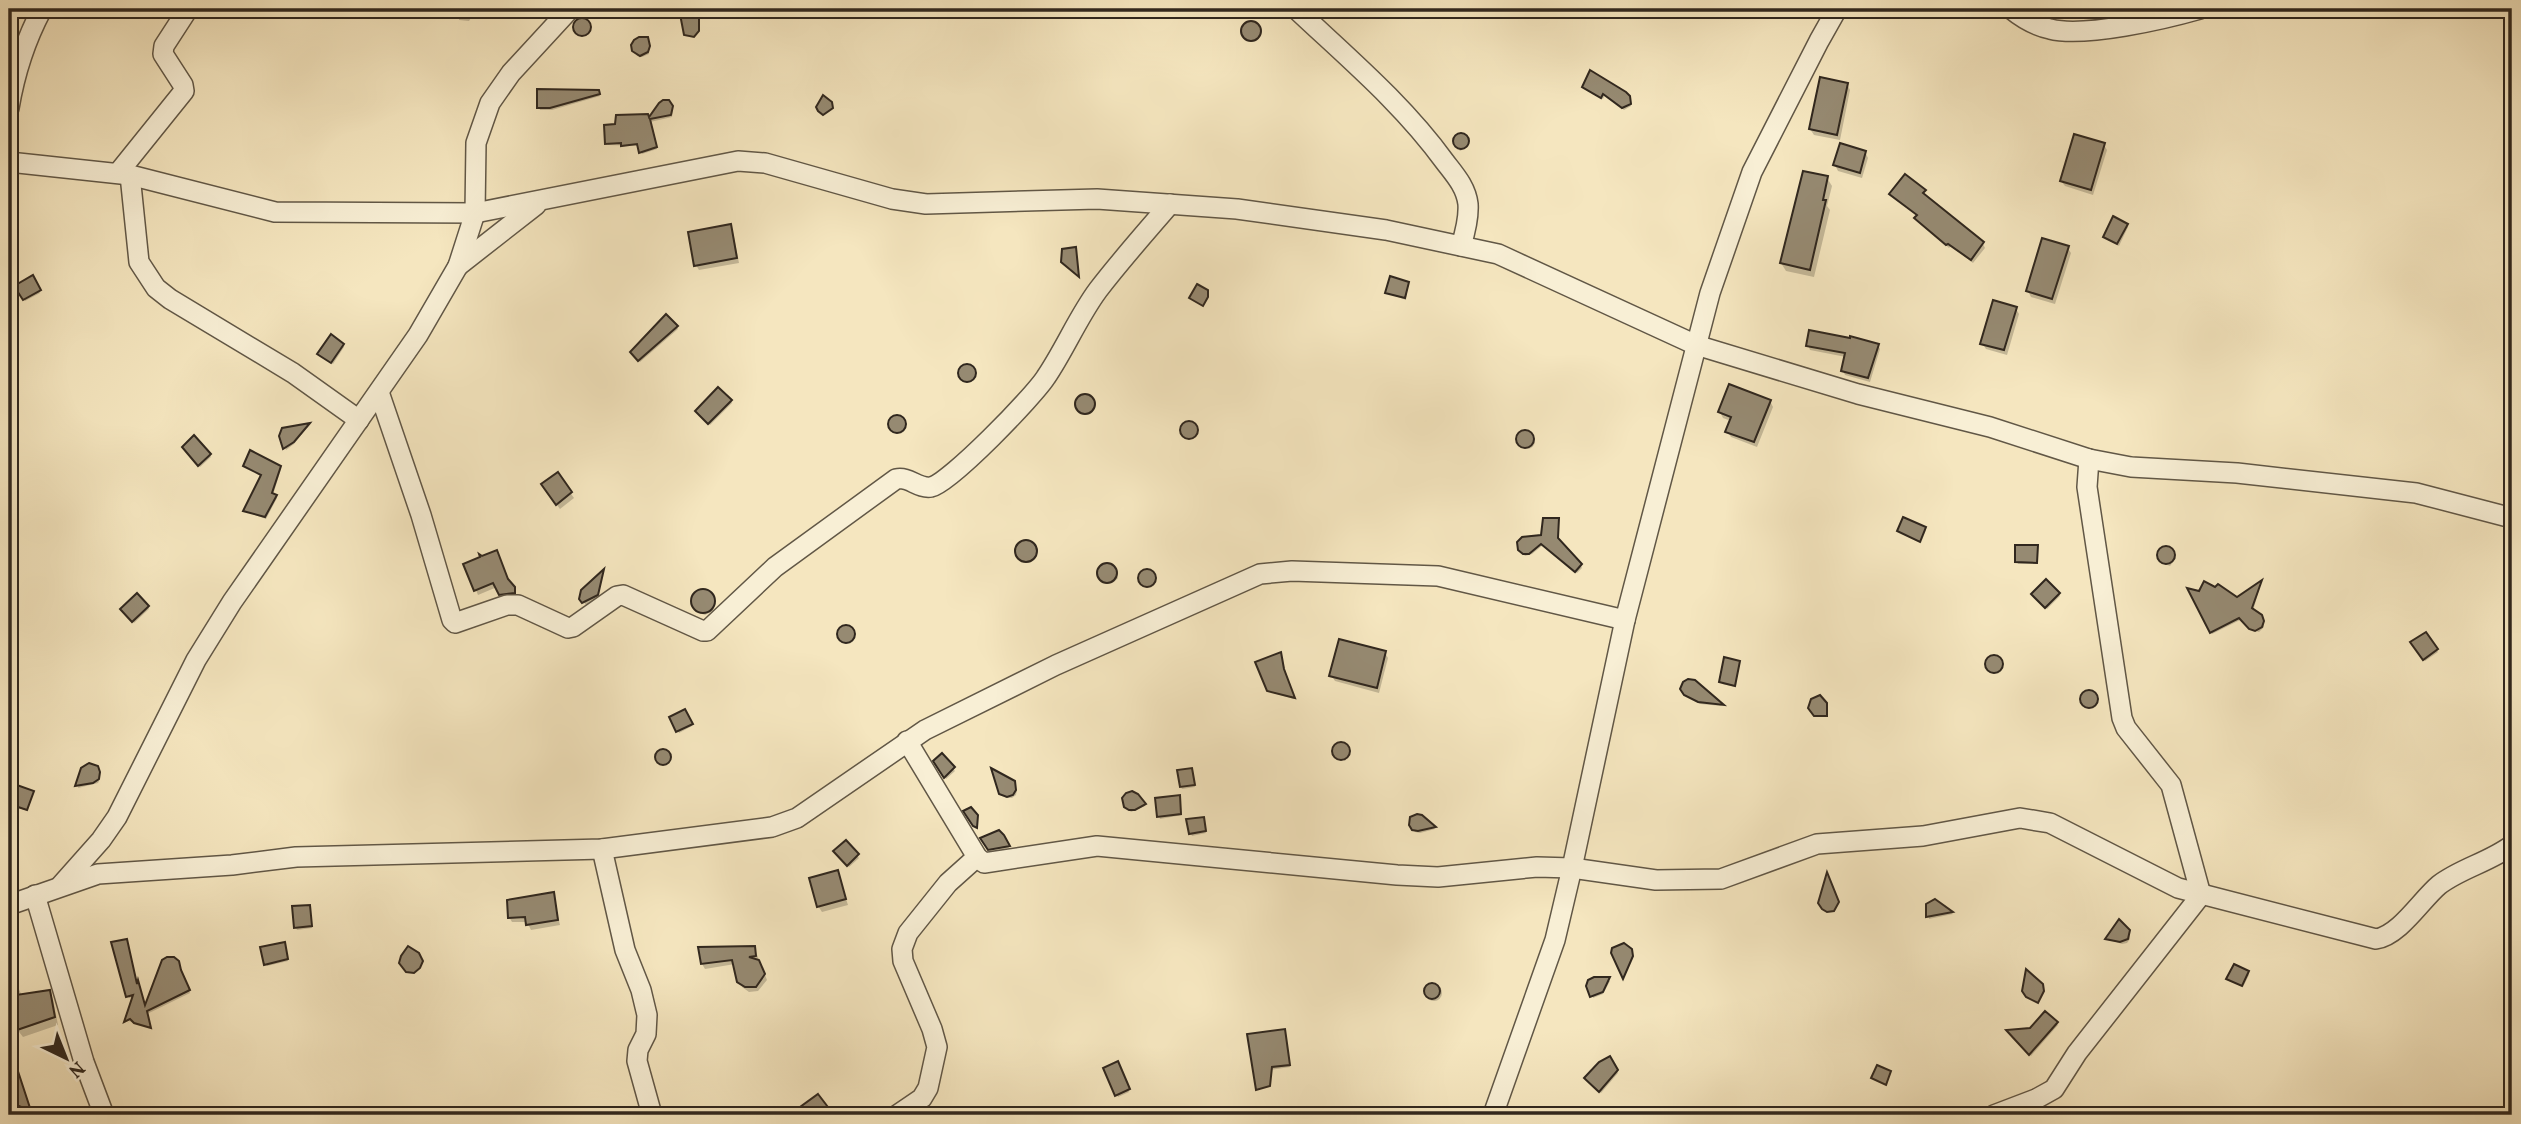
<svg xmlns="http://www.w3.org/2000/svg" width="2521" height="1124" font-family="Vollkorn,serif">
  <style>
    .shadow { fill: #0003 }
    .building { fill: #968a72; stroke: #30271e; stroke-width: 2 }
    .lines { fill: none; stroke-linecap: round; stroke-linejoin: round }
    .street-casing { stroke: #615746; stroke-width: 22 }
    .street { stroke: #f8efd5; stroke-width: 19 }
  </style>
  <rect width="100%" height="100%" fill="#f5e6bf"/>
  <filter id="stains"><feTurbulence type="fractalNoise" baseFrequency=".00286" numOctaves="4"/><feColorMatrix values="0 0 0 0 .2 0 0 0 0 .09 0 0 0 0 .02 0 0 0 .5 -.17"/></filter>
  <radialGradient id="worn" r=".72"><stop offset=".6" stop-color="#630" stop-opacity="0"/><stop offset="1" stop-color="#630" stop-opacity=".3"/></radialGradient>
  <g class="shadow">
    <polygon points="459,9 470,9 473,15 469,21 459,20"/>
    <circle cx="583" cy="28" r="8"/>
    <circle cx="1252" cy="33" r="9"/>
    <polygon points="648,42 649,54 642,57 637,56 633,45"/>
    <polygon points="1847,84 1850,90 1840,140 1814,135 1810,129"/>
    <polygon points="1585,89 1627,96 1631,106 1624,110 1605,95 1603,99"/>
    <polygon points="598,92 600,96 552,110 540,110 539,107"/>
    <polygon points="668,102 673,109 672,117 650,122 657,149 642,154 639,146 608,145 607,143 650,120 660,104"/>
    <polygon points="1461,134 1467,136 1469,146 1460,151 1454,143 1457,136"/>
    <polygon points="2104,145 2107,150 2093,195 2065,186 2061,181"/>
    <polygon points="1865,152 1868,158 1862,178 1838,171 1835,165"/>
    <polygon points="1827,178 1832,186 1827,206 1830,210 1814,277 1786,271 1781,263"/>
    <polygon points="1924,191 1925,197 1983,244 1985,248 1973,263 1951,246 1949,248 1919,222 1918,216 1891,194"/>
    <polygon points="2127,225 2128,227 2119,246 2106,239 2105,237"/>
    <polygon points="730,226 733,232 739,263 699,270 696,265"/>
    <polygon points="2067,247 2071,253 2055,304 2031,297 2028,291"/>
    <polygon points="32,278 40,293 25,301 17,287"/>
    <polygon points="1408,283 1406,300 1387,293"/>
    <polygon points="2016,309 2019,314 2007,355 1986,349 1982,343"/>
    <polygon points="677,327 678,329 640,362 633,355"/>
    <polygon points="343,345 344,347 333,364 321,356"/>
    <polygon points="1808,345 1878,345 1880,349 1870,382 1845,375 1843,371 1846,357 1810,350"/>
    <circle cx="967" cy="375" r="8"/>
    <circle cx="1086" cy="406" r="9"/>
    <polygon points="731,401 732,403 710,425 698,413"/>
    <polygon points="1770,401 1773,407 1757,447 1731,437 1727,431 1731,421 1723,418 1720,412"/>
    <circle cx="898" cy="426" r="8"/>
    <circle cx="1189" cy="431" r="8"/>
    <polygon points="309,425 294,444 286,450 281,436 283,430"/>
    <circle cx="1527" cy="441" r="8"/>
    <polygon points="185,450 210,455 211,457 200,467"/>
    <polygon points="245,466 280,467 281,469 273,495 277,498 266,519 245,511 262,476"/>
    <polygon points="557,474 574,498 560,509 546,490"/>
    <polygon points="1558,520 1558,541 1581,566 1582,568 1577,573 1543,545 1532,554 1525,556 1520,550 1542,537"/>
    <polygon points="1925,528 1926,530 1921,543 1899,531"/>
    <circle cx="1027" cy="553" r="10"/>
    <polygon points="2037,547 2038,564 2018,564 2017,562"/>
    <polygon points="2168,547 2172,550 2176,558 2170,566 2164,564 2159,554 2161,550"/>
    <polygon points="466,565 509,584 517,596 503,599 497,587 478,595"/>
    <polygon points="1103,566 1112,569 1118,578 1114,582 1106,584 1102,581 1099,573"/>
    <polygon points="603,572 598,597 586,605 583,601"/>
    <circle cx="1148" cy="580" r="8"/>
    <polygon points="2261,583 2253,611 2264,622 2264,627 2259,632 2252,630 2242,619 2212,634 2190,590 2200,593 2215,590 2237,599"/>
    <polygon points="701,592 708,593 715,604 713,611 705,615 699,613 693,604 696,593"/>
    <polygon points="2059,594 2060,596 2047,609 2034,596"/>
    <polygon points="148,607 149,609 134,623 124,611"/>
    <circle cx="847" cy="636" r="8"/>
    <polygon points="2425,635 2438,652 2425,661 2412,643"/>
    <polygon points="1385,653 1388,658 1379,693 1335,681 1331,675"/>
    <polygon points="1281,656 1294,699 1270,692 1257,663"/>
    <circle cx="1995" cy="666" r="8"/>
    <polygon points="1739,662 1736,687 1722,684 1721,682"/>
    <polygon points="1694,682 1722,706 1700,704 1686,695"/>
    <circle cx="2090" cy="701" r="8"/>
    <polygon points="684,711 692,726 679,733 671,718"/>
    <polygon points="1342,743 1350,750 1350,753 1345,761 1334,754 1336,745"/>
    <circle cx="664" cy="758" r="7"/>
    <polygon points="942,756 955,771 946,779 936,761"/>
    <polygon points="84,767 98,770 100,779 98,783 78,788"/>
    <polygon points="1193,772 1195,787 1182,789 1181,787"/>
    <polygon points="1011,781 1017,790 1016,795 1012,798 1006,798 1001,793"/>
    <polygon points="9,785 33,793 28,811 9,805"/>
    <polygon points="1137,795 1145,806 1131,812 1125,806"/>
    <polygon points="1180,799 1182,815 1160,819 1159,816"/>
    <polygon points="1421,817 1434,828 1435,829 1420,833 1415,832 1411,824"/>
    <polygon points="1204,821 1206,833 1192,836 1191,834"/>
    <polygon points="1003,836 1009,848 991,852 982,839"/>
    <polygon points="845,843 859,858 849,867 837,854"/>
    <polygon points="837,872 848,905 822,912 818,906"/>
    <polygon points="553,894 560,925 531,930 527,922 512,922 509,917"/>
    <polygon points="1935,901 1952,913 1953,914 1929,919 1928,905"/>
    <polygon points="309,906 312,928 297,930 296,928"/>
    <polygon points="2129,931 2130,939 2127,943 2122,944 2107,939"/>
    <polygon points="285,946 288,961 267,966 266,964"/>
    <polygon points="754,947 767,980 758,991 749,992 742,987 735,964 705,969 702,964 700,949"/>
    <polygon points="181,973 190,993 147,1014 151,1028 132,1021 127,1023 138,1017 134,997 129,998 128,996 137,989 145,1009"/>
    <polygon points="2248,973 2249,975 2243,987 2228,979"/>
    <polygon points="14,978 22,996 49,992 53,999 58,1025 23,1037 9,1019 9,980"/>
    <polygon points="1594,979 1610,981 1603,994 1593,998"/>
    <circle cx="1434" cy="993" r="8"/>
    <polygon points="2056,1023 2058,1025 2031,1056 2009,1032"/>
    <polygon points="1285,1033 1290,1067 1264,1071"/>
    <polygon points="1609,1058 1618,1073 1601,1093 1587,1080"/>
    <polygon points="1117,1063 1129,1092 1118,1097 1105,1069"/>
    <polygon points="1890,1072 1887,1086 1873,1078"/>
    <polygon points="13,1081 22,1088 31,1115 9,1115 9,1083"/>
  </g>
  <g class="building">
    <polygon points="679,9 699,9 699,31 694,37 684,35"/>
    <circle cx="582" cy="27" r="9"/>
    <circle cx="1251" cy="31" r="10"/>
    <polygon points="639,37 648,37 650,46 648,52 640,56 632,51 631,45 634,40"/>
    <polygon points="1590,70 1626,92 1630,96 1631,104 1622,108 1603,94 1601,98 1582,87"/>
    <polygon points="1820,77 1848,83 1837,135 1809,129"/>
    <polygon points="537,89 599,90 600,94 550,108 537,108"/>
    <polygon points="823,95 832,102 833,108 823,115 818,111 816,107"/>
    <polygon points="663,100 669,100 673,106 671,115 650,119 657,147 639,153 637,144 621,146 621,143 605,144 604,125 615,124 616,115 648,114 649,117 659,103"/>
    <circle cx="1461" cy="141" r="8"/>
    <polygon points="2074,134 2105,143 2091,190 2060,181"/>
    <polygon points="1840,143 1866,151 1860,173 1833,165"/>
    <polygon points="1803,171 1828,176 1823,200 1826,200 1810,270 1780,263"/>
    <polygon points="1905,174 1926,190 1923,193 1984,242 1971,260 1948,244 1946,245 1914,218 1917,215 1889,194"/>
    <polygon points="2113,216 2128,224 2117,244 2103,237"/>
    <polygon points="731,224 737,258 694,266 688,232"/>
    <polygon points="2042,238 2069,246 2052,299 2026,291"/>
    <polygon points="1076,247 1079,277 1061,262 1062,249"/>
    <polygon points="33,275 41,290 23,300 14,286"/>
    <polygon points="1390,276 1409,282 1405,298 1385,293"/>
    <polygon points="1197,284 1208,290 1208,297 1203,306 1189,298"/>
    <polygon points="1993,300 2017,307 2004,350 1980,344"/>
    <polygon points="666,314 678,326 638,361 630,352"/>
    <polygon points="1809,330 1850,338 1850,336 1879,344 1868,378 1841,371 1845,353 1806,346"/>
    <polygon points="331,334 344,344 331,363 317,354"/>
    <circle cx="967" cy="373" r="9"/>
    <polygon points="1729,384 1771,400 1754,442 1725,432 1731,417 1718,412"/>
    <polygon points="718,387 732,400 708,424 695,411"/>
    <circle cx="1085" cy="404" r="10"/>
    <circle cx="897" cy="424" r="9"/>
    <circle cx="1189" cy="430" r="9"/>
    <polygon points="310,423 294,442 283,449 279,436 282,428"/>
    <circle cx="1525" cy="439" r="9"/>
    <polygon points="194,435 211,454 198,466 182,447"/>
    <polygon points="250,450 281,466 272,493 277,495 265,517 243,511 261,475 243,466"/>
    <polygon points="558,472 572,492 556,505 541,484"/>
    <polygon points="1903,517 1926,527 1920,542 1897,531"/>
    <polygon points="1543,518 1559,518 1558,538 1582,564 1575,572 1541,544 1529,554 1523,554 1518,550 1517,542 1522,537 1541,535"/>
    <circle cx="1026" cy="551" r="11"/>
    <polygon points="2015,545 2038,545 2037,563 2015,562"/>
    <circle cx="2166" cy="555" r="9"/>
    <polygon points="497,550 508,579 515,587 515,593 499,595 493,583 474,591 463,564 480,557 479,554 482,556"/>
    <circle cx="1107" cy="573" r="10"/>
    <circle cx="1147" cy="578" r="9"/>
    <polygon points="604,569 598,595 582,603 579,599 581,590"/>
    <polygon points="2046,579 2060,593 2045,608 2031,594"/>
    <polygon points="2262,580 2252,608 2262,615 2264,621 2262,627 2255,631 2249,629 2239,618 2210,633 2187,588 2199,591 2204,581 2215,587 2218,584 2237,597"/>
    <circle cx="703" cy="601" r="12"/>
    <polygon points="137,593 149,606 132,622 120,609"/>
    <circle cx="846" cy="634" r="9"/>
    <polygon points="2426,632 2438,649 2423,660 2410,642"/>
    <polygon points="1339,639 1386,651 1377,688 1329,676"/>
    <polygon points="1281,652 1284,669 1295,698 1267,691 1255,662"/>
    <circle cx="1994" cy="664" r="9"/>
    <polygon points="1724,657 1740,661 1735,686 1719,682"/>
    <polygon points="1688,679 1695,680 1724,705 1698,702 1684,695 1680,689 1683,682"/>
    <circle cx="2089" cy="699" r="9"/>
    <polygon points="1820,695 1827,703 1827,716 1814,716 1808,708 1811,699"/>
    <polygon points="685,709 693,724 676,732 669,717"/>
    <circle cx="1341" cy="751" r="9"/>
    <circle cx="663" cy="757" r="8"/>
    <polygon points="942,753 955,767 944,778 933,761"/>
    <polygon points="89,763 98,766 100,772 99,779 93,783 75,786 81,768"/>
    <polygon points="991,768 1015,781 1016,790 1013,795 1007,797 999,794"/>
    <polygon points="1192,768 1195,785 1180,787 1177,770"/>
    <polygon points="14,784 34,791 27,810 9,804"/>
    <polygon points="1132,791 1138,794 1146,804 1135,810 1129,810 1124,807 1122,798 1126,793"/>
    <polygon points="1180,795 1181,814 1157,817 1155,798"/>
    <polygon points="971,807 978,815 977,828 973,826 963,811"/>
    <polygon points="1417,814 1422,815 1436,827 1418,831 1412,830 1409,825 1410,817"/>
    <polygon points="1204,817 1206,831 1189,834 1186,819"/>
    <polygon points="999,830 1004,835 1010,846 988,850 980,838"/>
    <polygon points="846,840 859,854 847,866 833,851"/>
    <polygon points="838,870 846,899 817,907 809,878"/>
    <polygon points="1827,872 1839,902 1834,911 1827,912 1822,909 1818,903"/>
    <polygon points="554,892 558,920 526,925 525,917 508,918 507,900"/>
    <polygon points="1935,899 1953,912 1926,917 1926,904"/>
    <polygon points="310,905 312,926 294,928 292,906"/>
    <polygon points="2119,919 2130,930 2128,939 2120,942 2105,939"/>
    <polygon points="127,939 137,984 138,980 145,1005 162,960 167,957 174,957 179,961 181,970 190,990 147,1011 151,1028 134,1023 130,1019 124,1022 133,995 126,997 111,942"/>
    <polygon points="285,942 288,959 264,965 260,947"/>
    <polygon points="1624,943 1632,949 1633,956 1623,979 1611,953 1612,948"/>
    <polygon points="408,946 419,953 423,961 420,968 414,973 406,972 399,963 401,956"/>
    <polygon points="755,946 756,956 749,957 759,960 765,974 756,987 745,987 737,982 732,960 701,964 698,947"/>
    <polygon points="2234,964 2249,971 2242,986 2226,979"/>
    <polygon points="2026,969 2043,984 2044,991 2038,1003 2026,997 2022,991"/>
    <polygon points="1594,977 1610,977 1603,992 1590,997 1586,986 1588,980"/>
    <circle cx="1432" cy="991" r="8"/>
    <polygon points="50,990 55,1017 17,1030 9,1019 9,996"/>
    <polygon points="2045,1011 2058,1022 2029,1055 2006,1030 2030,1028"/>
    <polygon points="1285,1029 1290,1065 1272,1067 1270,1086 1256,1090 1247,1034"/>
    <polygon points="12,1053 31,1111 9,1102 9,1054"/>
    <polygon points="1610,1056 1618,1070 1599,1092 1584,1078 1599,1062"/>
    <polygon points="1118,1061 1130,1089 1115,1096 1103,1068"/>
    <polygon points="1877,1065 1891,1071 1886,1085 1871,1078"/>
    <polygon points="818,1094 834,1115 789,1115"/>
  </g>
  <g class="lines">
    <defs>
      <g id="street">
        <path d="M1296,9C1348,58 1403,104 1445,162C1455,175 1466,187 1468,204C1469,218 1465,233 1461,246"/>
        <path d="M2011,9C2022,18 2036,26 2050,29C2084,38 2165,19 2200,9"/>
        <path d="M9,108C15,72 25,41 42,9"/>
        <polyline points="9,162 130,175 275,212 475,213 738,161 765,163 892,199 926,204 1097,199 1237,209 1386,230 1498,254 1696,345 1858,394 1990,427 2089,459 2131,467 2237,473 2416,493 2512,518"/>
        <polyline points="118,173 184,91 183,85 163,54 164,46 188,9"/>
        <polyline points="130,175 139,262 156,288 170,299 293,373 359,420"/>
        <polyline points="458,266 536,205"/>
        <path d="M379,392L421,515L452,620L455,623L507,605H518L568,628L573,627L617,596L623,595L703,631H707L775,567L896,479C909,476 918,489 931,487C950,483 1034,396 1046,377C1065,349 1078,317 1098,290C1121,260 1146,232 1170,204"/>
        <path d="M907,741L977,857L984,863L1097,846L1397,875L1438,877L1537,867L1572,868L1656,880L1721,879L1817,844L1923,836L2020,818L2050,823L2178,888L2376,939C2400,935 2421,900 2439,885C2461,868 2490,862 2512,845"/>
        <polyline points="602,849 625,950 641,990 647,1015 646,1034 638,1050 637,1061 652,1115"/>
        <polyline points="61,885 101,840 117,817 196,660 232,602 418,335 458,266 475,213 476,143 490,103 511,73 570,9"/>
        <polyline points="35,895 84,1062 104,1115"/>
        <polyline points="9,905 98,874 232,865 296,857 602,849 772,827 797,818 925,730 1056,665 1260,574 1292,571 1438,576 1625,620"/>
        <polyline points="897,1115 922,1098 928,1088 937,1047 932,1029 903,961 902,949 908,933 948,883 977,857"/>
        <polyline points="1493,1115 1555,940 1572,868 1625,620 1710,293 1752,172 1819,41 1837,9"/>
        <polyline points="1994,1115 2036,1099 2054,1089 2077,1053 2201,895 2171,785 2126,728 2122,718 2087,487 2089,459"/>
      </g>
    </defs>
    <use href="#street" class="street-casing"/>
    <use href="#street" class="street"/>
  </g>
  <rect width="2521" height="1124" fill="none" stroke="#f5e6bf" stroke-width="35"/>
  <rect x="10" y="10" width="2500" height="1103" fill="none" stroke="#30271e" stroke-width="3.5"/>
  <rect x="18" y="18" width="2486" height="1089" fill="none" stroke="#30271e" stroke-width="2"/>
  <g transform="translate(66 1058) rotate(137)" stroke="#f8efd5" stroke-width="5" paint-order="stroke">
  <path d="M0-5L12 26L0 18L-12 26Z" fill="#30271e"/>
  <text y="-10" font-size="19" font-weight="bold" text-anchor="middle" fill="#30271e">N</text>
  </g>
  <rect width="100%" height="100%" filter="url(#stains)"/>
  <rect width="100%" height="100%" fill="url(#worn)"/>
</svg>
